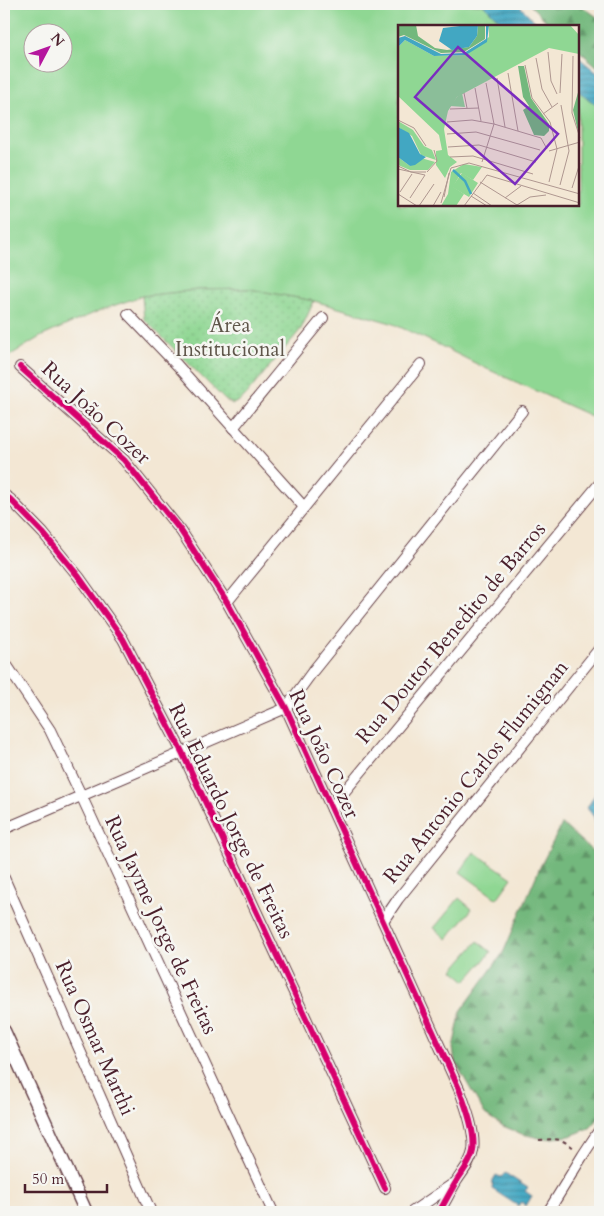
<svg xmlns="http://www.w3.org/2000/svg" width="604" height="1216" font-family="Cardo,serif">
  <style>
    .grass { fill: #8fd793; stroke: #6c7b5f; fill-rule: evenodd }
    .forest { fill: url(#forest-firs); stroke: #5e6c54 }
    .park { fill: url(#park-dots); stroke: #6c7b5f }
    .water { fill: url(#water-rules); stroke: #466376 }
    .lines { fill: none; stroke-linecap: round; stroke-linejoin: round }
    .minor-casing { stroke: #633d44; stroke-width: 12 }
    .tertiary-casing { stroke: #633d44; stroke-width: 15 }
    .path { stroke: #633d44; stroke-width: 2; stroke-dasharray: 4 4; stroke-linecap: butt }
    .minor { stroke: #fff; stroke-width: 10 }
    .tertiary { stroke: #fff; stroke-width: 12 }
    .cycleway-casing { stroke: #f6f6f2; stroke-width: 9 }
    .cycleway { stroke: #d6006c; stroke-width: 6 }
    .labels { text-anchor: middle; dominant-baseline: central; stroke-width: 5; stroke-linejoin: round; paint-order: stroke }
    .park-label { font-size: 21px; fill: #5f564a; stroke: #f6f6f2 }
    .street-label { font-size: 21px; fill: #4a1f2b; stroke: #f6f6f2 }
    .inset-river { fill: none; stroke: #42a7c2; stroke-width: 2.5 }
    .inset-road { fill: none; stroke: #af9790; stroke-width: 1 }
    .view { fill: #7b2cbf; fill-opacity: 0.15; stroke: #7b2cbf; stroke-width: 2.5 }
    .inset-edge { fill: none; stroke: #4a1f2b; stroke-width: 2.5 }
  </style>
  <defs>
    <pattern id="forest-firs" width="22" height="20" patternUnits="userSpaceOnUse" patternTransform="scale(1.25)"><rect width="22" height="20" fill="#73b87d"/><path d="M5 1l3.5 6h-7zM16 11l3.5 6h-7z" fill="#609567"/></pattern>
    <pattern id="park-dots" width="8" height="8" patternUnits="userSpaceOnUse" patternTransform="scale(1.25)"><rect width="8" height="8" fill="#8fd793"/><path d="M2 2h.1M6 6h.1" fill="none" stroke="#7db87f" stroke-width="1.8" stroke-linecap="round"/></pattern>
    <pattern id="water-rules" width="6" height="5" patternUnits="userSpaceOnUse" patternTransform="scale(1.25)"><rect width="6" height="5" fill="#42a7c2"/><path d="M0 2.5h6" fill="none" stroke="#39879e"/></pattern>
  </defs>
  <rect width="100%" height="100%" fill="#f6f6f2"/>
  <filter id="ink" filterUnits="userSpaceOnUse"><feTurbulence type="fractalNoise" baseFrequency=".02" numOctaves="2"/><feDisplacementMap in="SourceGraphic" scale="10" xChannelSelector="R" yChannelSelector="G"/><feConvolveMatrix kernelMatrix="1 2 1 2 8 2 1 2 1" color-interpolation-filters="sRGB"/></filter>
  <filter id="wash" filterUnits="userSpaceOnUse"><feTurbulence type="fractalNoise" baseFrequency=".0096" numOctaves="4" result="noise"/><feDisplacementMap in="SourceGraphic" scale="20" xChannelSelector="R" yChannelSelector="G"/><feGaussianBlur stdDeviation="1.12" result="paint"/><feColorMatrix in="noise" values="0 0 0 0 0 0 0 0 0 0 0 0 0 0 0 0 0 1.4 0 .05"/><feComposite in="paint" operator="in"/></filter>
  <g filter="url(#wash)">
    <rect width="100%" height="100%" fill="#f3e7d4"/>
    <g class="grass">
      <path d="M4,4H483L505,26H399V205H578V91L595,104L600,106V420L485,368L437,344L391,323L314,301L249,289L198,290L142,296L101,310L40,337L4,359ZM32,32H62V62H32Z"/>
      <polygon points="474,852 512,878 497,899 460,872"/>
      <polygon points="459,898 472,909 447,939 434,928"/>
      <polygon points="478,941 491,952 466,981 453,970"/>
    </g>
    <g class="forest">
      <polygon points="529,4 579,4 600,19 600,69 578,50 578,26 551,26"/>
      <polygon points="562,824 599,857 600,858 600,1117 590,1128 570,1136 544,1139 522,1134 503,1126 485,1114 455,1062 453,1048 461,1011 503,953 540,867"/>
    </g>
    <polygon class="park" points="249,289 314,301 301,329 245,396 239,401 233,404 225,400 144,319 142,296 198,290"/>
    <g class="water">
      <polygon points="483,4 518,4 540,26 505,26"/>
      <polygon points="578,57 600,75 600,106 595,104 578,91"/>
      <polygon points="600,786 600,846 597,846 594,844 598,835 594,817 587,808"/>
      <polygon points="505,1173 528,1188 525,1191 532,1196 526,1206 521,1202 518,1206 492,1189 493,1180 496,1175 501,1177"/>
    </g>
  </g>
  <g filter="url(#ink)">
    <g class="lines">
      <defs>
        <g id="minor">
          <polyline points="128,314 177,365 304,507"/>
          <path d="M20,367L124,460L181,531L227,602L286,708L460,1091C466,1107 476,1134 473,1151C471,1163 462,1172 456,1182C450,1192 445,1202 439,1212"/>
          <polyline points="233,428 323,318"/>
          <polyline points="4,495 10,499 43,533 79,577 123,639 182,752 385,1188"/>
          <polyline points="227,602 421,364"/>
          <polyline points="4,661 50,730 81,795 273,1212"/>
          <polyline points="332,809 340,797 600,483"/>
          <polyline points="4,829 286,708 313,671 522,411"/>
          <polyline points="4,878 151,1212"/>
          <polyline points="383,921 398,899 600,648"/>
          <polyline points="412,1212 453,1184"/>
          <polyline points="548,1212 583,1155 600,1129"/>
        </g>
        <polyline id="tertiary" points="4,1031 86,1212"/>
      </defs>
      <use href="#minor" class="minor-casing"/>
      <use href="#tertiary" class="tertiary-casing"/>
      <path class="path" d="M539,1140C557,1139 560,1137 575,1149"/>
      <use href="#minor" class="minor"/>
      <use href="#tertiary" class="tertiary"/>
      <defs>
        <g id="cycleway">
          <path d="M20,367L124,460L181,531L227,602L286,708L460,1091C466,1107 476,1134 473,1151C471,1163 462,1172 456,1182C450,1192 445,1202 439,1212"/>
          <polyline points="4,495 10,499 43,533 79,577 123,639 182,752 385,1188"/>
        </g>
      </defs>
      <use href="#cycleway" class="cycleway-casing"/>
      <use href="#cycleway" class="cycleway"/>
    </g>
  </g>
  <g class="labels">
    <g class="park-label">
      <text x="230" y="325">Área<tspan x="230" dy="24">Institucional</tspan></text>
    </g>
    <g class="street-label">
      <text transform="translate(96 413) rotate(43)">Rua João Cozer</text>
      <text transform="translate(451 633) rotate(-50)">Rua Doutor Benedito de Barros</text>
      <text transform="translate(324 754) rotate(65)">Rua João Cozer</text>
      <text transform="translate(476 772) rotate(-51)">Rua Antonio Carlos Flumignan</text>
      <text transform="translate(231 821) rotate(64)">Rua Eduardo Jorge de Freitas</text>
      <text transform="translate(161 925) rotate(65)">Rua Jayme Jorge de Freitas</text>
      <text transform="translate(95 1038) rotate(66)">Rua Osmar Marthi</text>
    </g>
  </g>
  <g transform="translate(398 25)">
    <rect width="181" height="181" fill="#f3e7d4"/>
    <path d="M91,0H172L181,10V29L151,23L59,72L50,86L46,104L50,130L59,137L52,142L47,153L38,140V126L44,125L41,110L0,71V22L7,15L36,31L68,30L91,12ZM66,139L84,142L75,155L63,148L55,162L66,169L58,181H43L50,169L53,147Z" fill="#8fd793"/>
    <path d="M0,0H18L20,11L37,23L49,25L71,22L79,11L80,0H87V14L66,27L43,28L6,10L0,12ZM120,41H126L133,73L151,99V106L146,111L136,110L125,85L131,81L125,72ZM181,64V111L175,85Z" fill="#73b87d"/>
    <path d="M64,68L67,82L52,81L59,72ZM0,96L15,105L26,121L34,125L38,135L23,130L14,111L0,102ZM0,132L12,141L23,133L37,137L30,145H12L0,140ZM64,148L80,158L71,172L54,162Z" fill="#8fd793"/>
    <path d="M70,0H80L79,11L71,22L54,25L41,16L45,3ZM88,0H91L89,17L68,30L36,31L7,15L0,22V13L7,11L43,29L66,28L88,14ZM0,102L11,108L22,129L28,132L17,140L12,141L0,132Z" fill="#42a7c2"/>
    <path class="inset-river" d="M55,145L67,156L73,169"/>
    <path class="inset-road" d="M150,27L153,56L159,69M175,31L174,88L182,113M138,33L144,64L154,82M127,40L134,73L152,97L159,124L151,157M110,48L120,106M99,53L107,102M77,63L83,96M66,68L69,83M162,68L164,29M52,84L81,83M145,89L160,78M0,95L16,103L28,121M49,97L74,95L96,99L143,113L149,124M49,109L78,107L142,125M50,122L81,120L138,137M151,126L182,117M52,132L75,131L135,149M84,137L96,99L88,58M0,141L13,147H28M0,144L27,150L12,173M29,147L39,136L36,125M82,157L119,180M162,160L171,126L163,80M174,163L182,138M2,167L14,149M75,168L94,181M0,169L19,181M73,171L89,181M46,172L51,148M107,173L123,161M43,178L53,143L71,138L182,169M119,180L132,172L148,170M21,181L36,159M35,181L43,167M66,181L89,150L182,178"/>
    <path class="view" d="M60,22L160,109L117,159L17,72Z"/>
    <rect width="181" height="181" class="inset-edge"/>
  </g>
  <rect width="604" height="1216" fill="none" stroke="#f6f6f2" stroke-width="20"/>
  <g transform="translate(48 48) rotate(49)"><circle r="24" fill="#f6f6f2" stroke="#b1a0a2"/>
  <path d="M0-4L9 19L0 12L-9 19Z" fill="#b5179e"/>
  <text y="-8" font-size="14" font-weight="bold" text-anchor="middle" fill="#4a1f2b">N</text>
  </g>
  <path d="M25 1184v8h82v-8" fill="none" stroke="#4a1f2b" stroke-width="2.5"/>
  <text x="32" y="1184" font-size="15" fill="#4a1f2b" stroke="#f6f6f2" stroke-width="4" paint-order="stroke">50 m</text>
</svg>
